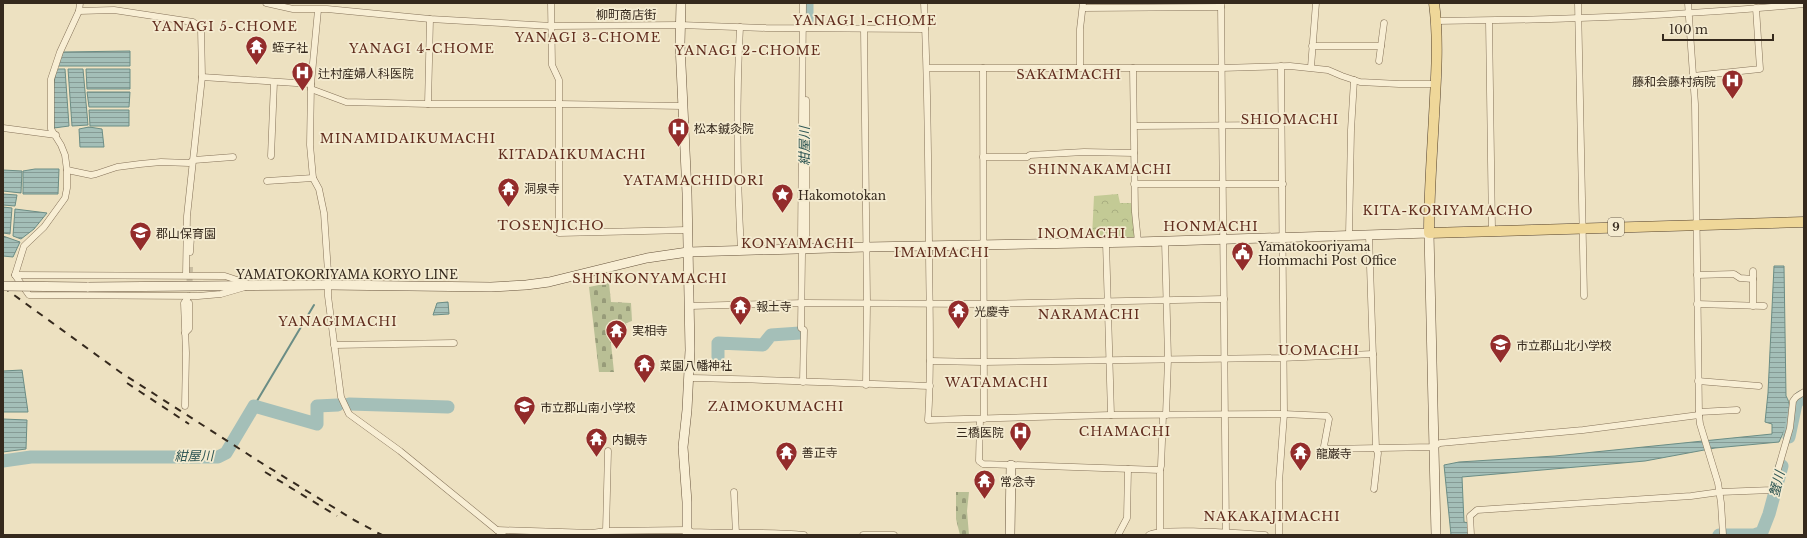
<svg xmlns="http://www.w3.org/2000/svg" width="1807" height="538" font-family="'Libre Baskerville','Noto Sans JP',serif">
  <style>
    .forest { fill: url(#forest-crowns) }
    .cemetery { fill: url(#cemetery-stones) }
    .water { fill: url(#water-rules); stroke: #6b8d85 }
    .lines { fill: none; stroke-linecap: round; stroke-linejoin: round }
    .stream { stroke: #6b8d85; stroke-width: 2 }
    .river { stroke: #a4bfb8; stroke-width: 13 }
    .street-tunnel { stroke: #c8bca0; stroke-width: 6; stroke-dasharray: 6 3; stroke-linecap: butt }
    .street-casing { stroke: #857259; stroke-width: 7 }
    .secondary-casing { stroke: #67533c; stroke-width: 10 }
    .primary-casing { stroke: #53402d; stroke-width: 11 }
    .street { stroke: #f8eed4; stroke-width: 6 }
    .secondary { stroke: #f8eed4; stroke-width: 9 }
    .primary { stroke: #efd799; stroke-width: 10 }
    .rail { stroke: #35291d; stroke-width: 2; stroke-dasharray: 7 7; stroke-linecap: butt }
    .secondary-bridge-casing { stroke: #67533c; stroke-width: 10; stroke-linecap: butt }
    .secondary-bridge { stroke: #f8eed4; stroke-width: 9 }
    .labels { text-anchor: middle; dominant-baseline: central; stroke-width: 3.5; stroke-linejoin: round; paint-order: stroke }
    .shield { fill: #f4ebd0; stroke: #6e6353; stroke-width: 1 }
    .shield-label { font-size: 11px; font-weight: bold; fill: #35291d }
    .street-label { font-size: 12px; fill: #35291d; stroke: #f4ebd0 }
    .poi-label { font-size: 12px; fill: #35291d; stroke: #f4ebd0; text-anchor: start }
    .neighbourhood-label { font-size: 13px; letter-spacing: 1px; fill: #612d1e; stroke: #f4ebd0 }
    .water-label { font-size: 13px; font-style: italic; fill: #2d5553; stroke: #f4ebd0 }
  </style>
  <defs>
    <pattern id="forest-crowns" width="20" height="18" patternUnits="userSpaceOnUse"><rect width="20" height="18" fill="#c3ca95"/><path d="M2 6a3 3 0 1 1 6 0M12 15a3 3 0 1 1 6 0" fill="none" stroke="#a8ae80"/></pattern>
    <pattern id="cemetery-stones" width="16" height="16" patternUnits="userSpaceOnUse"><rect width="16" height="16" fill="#b9bf95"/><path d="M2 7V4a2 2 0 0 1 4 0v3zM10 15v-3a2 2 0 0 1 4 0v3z" fill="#979b79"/></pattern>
    <pattern id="water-rules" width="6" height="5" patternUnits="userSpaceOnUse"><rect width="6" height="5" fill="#a4bfb8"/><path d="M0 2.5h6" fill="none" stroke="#869b95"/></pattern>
  </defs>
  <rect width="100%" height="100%" fill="#ede1c1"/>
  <polygon class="forest" points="1118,194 1120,203 1131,203 1136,239 1092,237 1094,196"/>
  <g class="cemetery">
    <polygon points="609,283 611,302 631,303 632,321 626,323 627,329 610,334 614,372 599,372 589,287"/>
    <polygon points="956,492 969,492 967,511 969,535 960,535 956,519"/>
  </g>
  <g class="water">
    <polygon points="130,51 130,66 58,66 63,52"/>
    <path d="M57,69H65L69,126L54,128C54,109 51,87 57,69Z"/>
    <polygon points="68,69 83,69 88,125 72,126"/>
    <polygon points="86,69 130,69 130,89 87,89"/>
    <polygon points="87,92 130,92 129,107 89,107"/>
    <polygon points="89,110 129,110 129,126 90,126"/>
    <polygon points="89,127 102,129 104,147 80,147 79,129"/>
    <polygon points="35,169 59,169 58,194 23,194 23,171"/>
    <polygon points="3,170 22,171 21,193 3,191"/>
    <polygon points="3,194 17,195 15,206 3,205"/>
    <polygon points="3,207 12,208 10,234 3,233"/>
    <polygon points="15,209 47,213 34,229 21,239 13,236"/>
    <polygon points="3,236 20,242 13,257 3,256"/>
    <path d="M1774,266H1784L1786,396C1795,410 1785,429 1779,442L1715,448L1645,461L1462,477L1464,522L1468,523L1469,535H1451L1444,465L1459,462L1555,456L1772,434V424L1765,422L1768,393Z"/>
    <polygon points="448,302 449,314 433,315 437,303"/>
    <polygon points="22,370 28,412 3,412 3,371"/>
    <polygon points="3,419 27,420 26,449 3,452"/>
  </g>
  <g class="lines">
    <polyline class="stream" points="254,406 314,305"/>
    <g class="river">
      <polyline points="807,3 807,21"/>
      <polyline points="718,357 718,343 763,345 771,335 800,333"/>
      <polyline points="349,404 448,407"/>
      <polyline points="1789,437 1796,404 1801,397 1804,396"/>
      <polyline points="3,461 31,457 218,457 226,453 254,406 317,424 317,406 338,405"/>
      <polyline points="1719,535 1754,535 1762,532 1769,514 1782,466"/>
    </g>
    <polyline class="street-tunnel" points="189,299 190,267"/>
    <defs>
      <g id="street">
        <polyline points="80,3 79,11 60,52 51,79 51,129 61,145 65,155 67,170 91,175 96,174 117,167 140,164 161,162 189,163 194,160 233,157"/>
        <polyline points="266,3 293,9 327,9 430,19 552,26 680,25 766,28 925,29"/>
        <polyline points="551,3 552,65 559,80 559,233 687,230"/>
        <polyline points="803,3 801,243 804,249 802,254 801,328 804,330 803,382"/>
        <path d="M924,3C928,83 928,163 929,243C929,302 932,361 928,420L1111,415L1284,414L1327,416L1329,419L1324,446L1327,449L1433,447L1440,443L1583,430L1699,415"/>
        <polyline points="1221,3 1226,533"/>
        <polyline points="1578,3 1584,296"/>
        <polyline points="1688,3 1695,104 1699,415 1700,424 1718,483 1721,503 1723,535"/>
        <polyline points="1083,8 1221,7"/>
        <polyline points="318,10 311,84 310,145 313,178 319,189 324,213 328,272 328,296 341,397 349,414 400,451 503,535"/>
        <polyline points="79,11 114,10 193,22 201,28 202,77 187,216 186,275"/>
        <path d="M1436,21C1559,20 1682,16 1804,4"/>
        <polyline points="1489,21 1492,230"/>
        <path d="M740,27C736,101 737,176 741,251"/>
        <polyline points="864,28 867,303 866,385"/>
        <polyline points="1312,46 1381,46"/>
        <polyline points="1379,61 1384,23"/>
        <polyline points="1080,67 1080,29 1083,3"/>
        <polyline points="1311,67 1316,3"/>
        <polyline points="927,68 1221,68 1290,66 1328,70 1342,76 1360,82 1399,84 1436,84"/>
        <polyline points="983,68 984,419"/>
        <polyline points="1133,68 1135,212 1138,242"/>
        <polyline points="1693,76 1760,69 1756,8"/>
        <polyline points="202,77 311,84"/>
        <polyline points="311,89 346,102 428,104 559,104 683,106"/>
        <polyline points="428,104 430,19"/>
        <polyline points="1135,126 1281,125"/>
        <polyline points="3,128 56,135"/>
        <polyline points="271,156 274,82"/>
        <polyline points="983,157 1027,157 1030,155 1084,152 1134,153"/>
        <polyline points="267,181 313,178"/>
        <polyline points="1134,184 1283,184"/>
        <polyline points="186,233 191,237 190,252"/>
        <polyline points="1349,235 1351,130 1354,80"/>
        <polyline points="1369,235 1376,449 1378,453 1374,489"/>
        <polyline points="1165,241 1168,359 1166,415"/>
        <polyline points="1106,242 1111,415"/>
        <polyline points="804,249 806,242 806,100"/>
        <polyline points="1753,271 1753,306"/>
        <polygon points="15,275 225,276 252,285 221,294 198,296 29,295"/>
        <polyline points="15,275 24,246 44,227 65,198 67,188 67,170"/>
        <polyline points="1697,275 1734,274 1740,278 1753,279"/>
        <polyline points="1697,304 1764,306"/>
        <polyline points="690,306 805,303 982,304 1224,299"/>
        <polyline points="185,333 189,329 189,303"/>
        <polyline points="334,345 454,343"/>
        <polyline points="930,361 983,362 1281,358 1373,354"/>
        <path d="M689,378C769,379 850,384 930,386"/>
        <polyline points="1698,381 1759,386"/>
        <polyline points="185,406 186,353 184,303 189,296"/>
        <polyline points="1699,412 1737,410"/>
        <polyline points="980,419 979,461 983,464 1160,470 1160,532"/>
        <polyline points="1160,470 1161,466 1163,415"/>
        <polyline points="734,492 736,534"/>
        <path d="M497,530L592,533L606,531L687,530L692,532C730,534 767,531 804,535"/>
        <polyline points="606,531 608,451"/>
        <polyline points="863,535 894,535"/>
        <polyline points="1118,535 1127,518 1128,469"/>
        <path d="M1149,535C1160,527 1246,534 1265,535"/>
        <polyline points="1279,535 1279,482 1284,414 1281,66"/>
        <polyline points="1471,535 1470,516 1477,510 1691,496 1720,492 1772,490 1790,428 1793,401 1796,397 1804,392"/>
      </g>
      <g id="secondary">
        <polyline points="681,3 680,44 687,193 690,350 687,410 683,447 687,502 687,535"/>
        <polyline points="87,287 328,285 491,287 526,285 549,282 647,258 688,252 866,247 1138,242 1429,233 1436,535"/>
        <polyline points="1010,535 1011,465"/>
      </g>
      <path id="primary" d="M1434,3C1439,40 1436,79 1434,116C1432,155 1429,194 1429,233L1804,222"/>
    </defs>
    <use href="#street" class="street-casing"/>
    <use href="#secondary" class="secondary-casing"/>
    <use href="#primary" class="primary-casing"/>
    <use href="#street" class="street"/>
    <use href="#secondary" class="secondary"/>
    <use href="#primary" class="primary"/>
    <g class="rail">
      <polyline points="3,287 120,372 260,462 354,520 382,535"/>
      <polyline points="127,383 189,424"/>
      <polyline points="265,472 337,516"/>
    </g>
    <defs>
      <polyline id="secondary-bridge" points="3,286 87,287"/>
    </defs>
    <use href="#secondary-bridge" class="secondary-bridge-casing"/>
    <use href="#secondary-bridge" class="secondary-bridge"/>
  </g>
  <defs>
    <symbol id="temple-pin" viewBox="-11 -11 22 30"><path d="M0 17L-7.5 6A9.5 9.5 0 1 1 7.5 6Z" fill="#932c2b" stroke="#f4ebd0"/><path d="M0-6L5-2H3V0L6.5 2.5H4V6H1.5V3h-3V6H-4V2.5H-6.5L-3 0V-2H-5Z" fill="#fff"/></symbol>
    <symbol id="hospital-pin" viewBox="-11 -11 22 30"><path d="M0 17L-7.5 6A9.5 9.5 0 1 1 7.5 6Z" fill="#932c2b" stroke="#f4ebd0"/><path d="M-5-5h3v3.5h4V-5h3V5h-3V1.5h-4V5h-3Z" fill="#fff"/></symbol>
    <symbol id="sight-pin" viewBox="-11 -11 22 30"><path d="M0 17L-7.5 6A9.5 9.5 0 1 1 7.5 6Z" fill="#932c2b" stroke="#f4ebd0"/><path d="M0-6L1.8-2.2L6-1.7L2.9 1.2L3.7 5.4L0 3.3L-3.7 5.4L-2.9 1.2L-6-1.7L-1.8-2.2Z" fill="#fff"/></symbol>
    <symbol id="school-pin" viewBox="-11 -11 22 30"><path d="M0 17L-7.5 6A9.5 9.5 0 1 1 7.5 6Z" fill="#932c2b" stroke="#f4ebd0"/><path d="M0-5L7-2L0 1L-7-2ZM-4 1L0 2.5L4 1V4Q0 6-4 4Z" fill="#fff"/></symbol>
    <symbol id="civic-pin" viewBox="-11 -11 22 30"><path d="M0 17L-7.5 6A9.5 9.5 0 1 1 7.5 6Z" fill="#932c2b" stroke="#f4ebd0"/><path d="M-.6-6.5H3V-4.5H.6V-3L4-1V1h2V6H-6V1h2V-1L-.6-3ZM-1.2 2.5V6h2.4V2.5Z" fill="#fff"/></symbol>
  </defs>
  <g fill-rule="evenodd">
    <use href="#temple-pin" x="244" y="34" width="25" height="34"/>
    <use href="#hospital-pin" x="290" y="60" width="25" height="34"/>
    <use href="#hospital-pin" x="1720" y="68" width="25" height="34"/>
    <use href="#hospital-pin" x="666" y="116" width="25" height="34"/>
    <use href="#temple-pin" x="496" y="176" width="25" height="34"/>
    <use href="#sight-pin" x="770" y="182" width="25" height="34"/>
    <use href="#school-pin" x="128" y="220" width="25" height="34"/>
    <use href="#civic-pin" x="1230" y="240" width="25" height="34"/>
    <use href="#temple-pin" x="728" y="294" width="25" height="34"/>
    <use href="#temple-pin" x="946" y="298" width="25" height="34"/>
    <use href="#temple-pin" x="604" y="318" width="25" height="34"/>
    <use href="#school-pin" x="1488" y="332" width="25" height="34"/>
    <use href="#temple-pin" x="632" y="352" width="25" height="34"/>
    <use href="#school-pin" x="512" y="394" width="25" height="34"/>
    <use href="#hospital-pin" x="1008" y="420" width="25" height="34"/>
    <use href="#temple-pin" x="584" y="426" width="25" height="34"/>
    <use href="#temple-pin" x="774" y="440" width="25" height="34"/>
    <use href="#temple-pin" x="1288" y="440" width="25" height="34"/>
    <use href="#temple-pin" x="972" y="468" width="25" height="34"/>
  </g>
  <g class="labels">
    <rect class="shield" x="1608" y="218" width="16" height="18" rx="3"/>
    <g class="shield-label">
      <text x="1616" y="227">9</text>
    </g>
    <g class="street-label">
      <text x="626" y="14">柳町商店街</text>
      <text x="347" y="274">YAMATOKORIYAMA KORYO LINE</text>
    </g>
    <g class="poi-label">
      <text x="272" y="47">蛭子社</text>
      <text x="318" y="73">辻村産婦人科医院</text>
      <text x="1716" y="81" text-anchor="end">藤和会藤村病院</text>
      <text x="694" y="128">松本鍼灸院</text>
      <text x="524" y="188">洞泉寺</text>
      <text x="798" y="195">Hakomotokan</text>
      <text x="156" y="233">郡山保育園</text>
      <text x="1258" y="246">Yamatokooriyama<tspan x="1258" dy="14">Hommachi Post Office</tspan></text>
      <text x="756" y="306">報土寺</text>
      <text x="974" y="311">光慶寺</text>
      <text x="632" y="330">実相寺</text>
      <text x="1516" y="345">市立郡山北小学校</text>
      <text x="660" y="365">菜園八幡神社</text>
      <text x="540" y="407">市立郡山南小学校</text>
      <text x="1004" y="432" text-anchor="end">三橋医院</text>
      <text x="612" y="439">内観寺</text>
      <text x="802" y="452">善正寺</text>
      <text x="1316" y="453">龍巌寺</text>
      <text x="1000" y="481">常念寺</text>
    </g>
    <g class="neighbourhood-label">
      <text x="865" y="20">YANAGI 1-CHOME</text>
      <text x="225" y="26">YANAGI 5-CHOME</text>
      <text x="588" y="37">YANAGI 3-CHOME</text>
      <text x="422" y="48">YANAGI 4-CHOME</text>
      <text x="748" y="50">YANAGI 2-CHOME</text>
      <text x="1069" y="74">SAKAIMACHI</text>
      <text x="1290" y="119">SHIOMACHI</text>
      <text x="408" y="138">MINAMIDAIKUMACHI</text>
      <text x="572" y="154">KITADAIKUMACHI</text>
      <text x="1100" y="169">SHINNAKAMACHI</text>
      <text x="694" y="180">YATAMACHIDORI</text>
      <text x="1448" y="210">KITA-KORIYAMACHO</text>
      <text x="551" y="225">TOSENJICHO</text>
      <text x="1211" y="226">HONMACHI</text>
      <text x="1082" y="233">INOMACHI</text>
      <text x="798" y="243">KONYAMACHI</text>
      <text x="942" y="252">IMAIMACHI</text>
      <text x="650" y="278">SHINKONYAMACHI</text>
      <text x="1089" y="314">NARAMACHI</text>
      <text x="338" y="321">YANAGIMACHI</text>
      <text x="1319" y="350">UOMACHI</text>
      <text x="997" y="382">WATAMACHI</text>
      <text x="776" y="406">ZAIMOKUMACHI</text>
      <text x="1125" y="431">CHAMACHI</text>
      <text x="1272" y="516">NAKAKAJIMACHI</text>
    </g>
    <g class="water-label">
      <text transform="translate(804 146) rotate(-90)">紺屋川</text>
      <text transform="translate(194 456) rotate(-1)">紺屋川</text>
      <text transform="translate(1777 484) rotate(-76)">蟹川</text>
    </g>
  </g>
  <rect width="1807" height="538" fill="none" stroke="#35291d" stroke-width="8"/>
  <path d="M1663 34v6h110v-6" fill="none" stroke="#35291d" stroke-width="2"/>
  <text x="1669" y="34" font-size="12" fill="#35291d" stroke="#f4ebd0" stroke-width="3" paint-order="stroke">100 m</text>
</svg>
